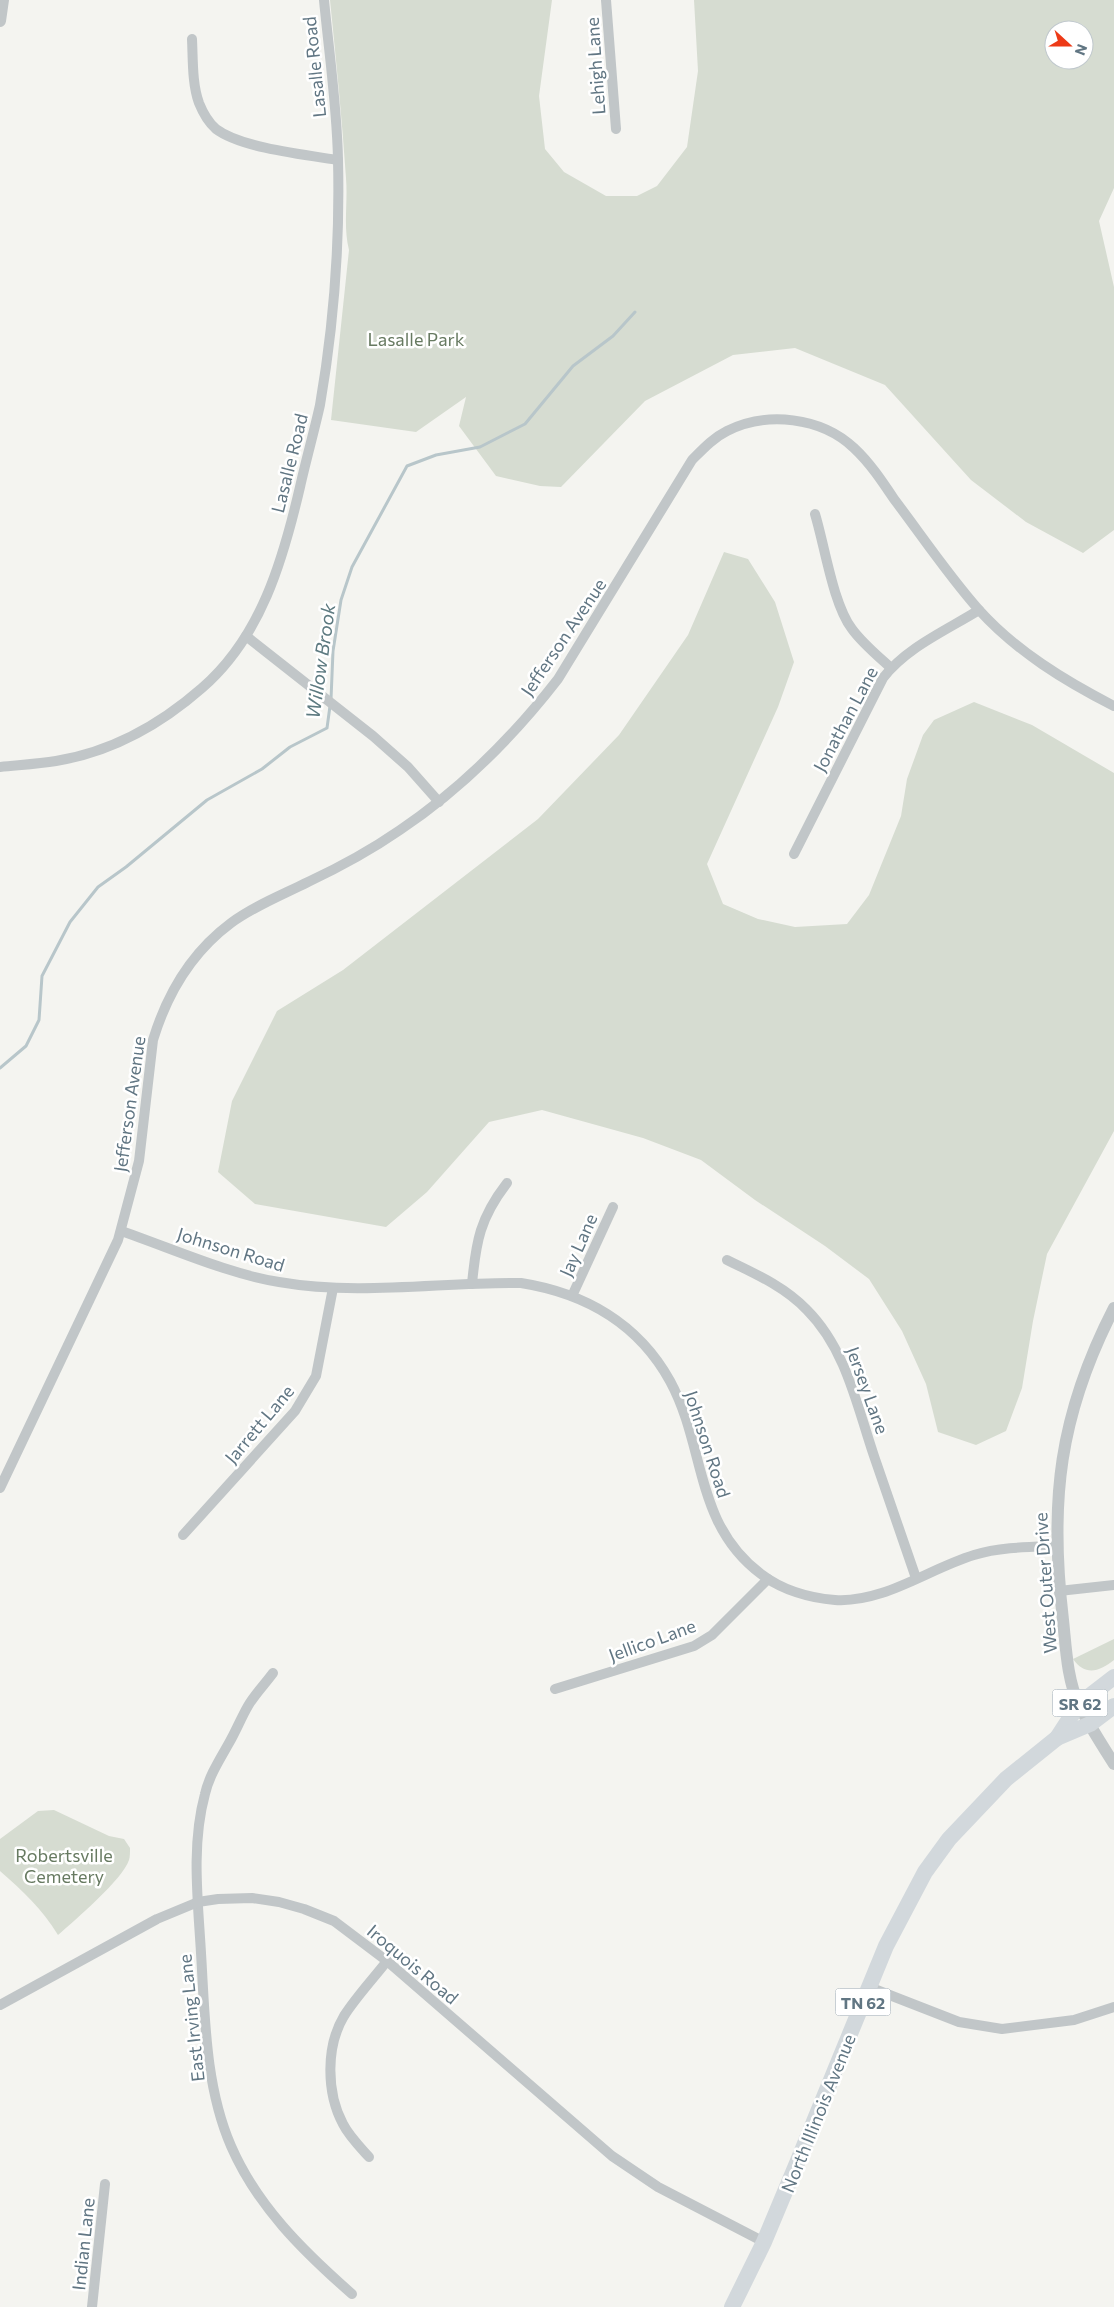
<svg xmlns="http://www.w3.org/2000/svg" width="1114" height="2307" font-family="Commissioner,sans-serif">
  <style>
    .green { fill: #d6dcd1; fill-rule: evenodd }
    .lines { fill: none; stroke-linecap: round; stroke-linejoin: round }
    .stream { stroke: #b8c6ca; stroke-width: 3 }
    .minor { stroke: #c1c6c8; stroke-width: 10 }
    .tertiary { stroke: #c1c6c8; stroke-width: 12 }
    .trunk { stroke: #d2d8dc; stroke-width: 16 }
    .labels { text-anchor: middle; dominant-baseline: central; stroke-width: 5; stroke-linejoin: round; paint-order: stroke }
    .shield { fill: #fff; stroke: #909fa8; stroke-width: 1 }
    .shield-label { font-size: 16px; font-weight: bold; fill: #617683 }
    .street-label { font-size: 18px; fill: #617683; stroke: #fff }
    .park-label { font-size: 18px; fill: #677a61; stroke: #fff }
    .water-label { font-size: 19px; font-style: italic; fill: #5d7a80; stroke: #fff }
  </style>
  <rect width="100%" height="100%" fill="#f4f4f0"/>
  <g class="green">
    <path d="M330,0H552L539,96L545,149L564,172L606,196H637L657,186L687,147L698,71L694,0H1114V188L1099,221L1114,287V530L1083,553L1026,522L971,480L885,385L795,348L733,355L645,401L561,487L540,486L496,476L459,426L466,397L416,432L331,420L349,250C343,226 348,203 346,178C342,119 336,59 330,0ZM1054,30H1084V60H1054Z"/>
    <polygon points="724,552 748,559 775,602 794,662 778,707 707,864 723,904 758,919 795,927 847,924 869,895 901,816 907,779 923,735 934,720 974,702 1032,725 1114,773 1114,1131 1047,1254 1033,1321 1022,1388 1006,1431 976,1445 938,1432 926,1384 902,1331 869,1279 825,1246 755,1200 701,1160 643,1138 542,1110 489,1122 427,1192 386,1227 255,1204 218,1172 232,1101 277,1011 343,970 538,819 619,735 688,635"/>
    <path d="M1114,1639V1660C1099,1672 1085,1676 1073,1659Z"/>
    <path d="M54,1810L109,1836L124,1839L130,1848C130,1852 130,1857 129,1860C123,1879 75,1920 58,1935C42,1909 23,1891 0,1871V1839L38,1811Z"/>
  </g>
  <g class="lines">
    <g class="stream">
      <polyline points="331,699 333,651 341,600 352,567 407,466 436,455 480,447 525,424 573,366 613,336 635,312"/>
      <polyline points="0,1068 26,1046 39,1020 42,976 70,922 98,887 126,867 207,800 262,769 290,747 327,728 330,706"/>
    </g>
    <g class="minor">
      <polyline points="606,0 616,129"/>
      <path d="M192,39C193,59 192,84 199,103C203,113 208,122 216,129C241,148 306,155 338,160"/>
      <path d="M815,514C825,547 833,604 852,629C863,644 878,656 891,668"/>
      <polyline points="246,636 373,736 408,767 439,802"/>
      <path d="M0,767C19,765 38,764 56,761C111,752 161,724 202,688C261,637 283,560 300,487C306,460 314,432 320,405C334,324 340,242 338,160C337,106 329,53 324,0"/>
      <path d="M794,854L883,678C907,647 947,630 979,610"/>
      <path d="M121,1231C171,1248 228,1274 279,1282C359,1296 441,1282 521,1283C584,1293 638,1323 670,1381C706,1447 694,1524 761,1574C782,1590 810,1598 835,1600C884,1603 928,1569 974,1555C1000,1547 1029,1547 1056,1546"/>
      <path d="M727,1260C756,1274 785,1287 807,1310C846,1349 857,1406 874,1456C888,1497 902,1538 916,1578"/>
      <path d="M472,1284C476,1241 480,1218 507,1183"/>
      <polyline points="572,1296 613,1207"/>
      <path d="M0,1488L118,1240L139,1161L153,1040C167,994 192,952 231,923C254,906 282,895 308,882C340,867 371,850 400,830C461,789 513,737 558,679L692,460C703,449 713,438 727,431C767,411 821,417 854,448C870,463 882,481 894,499C922,536 948,575 979,610C1016,651 1065,681 1114,706"/>
      <polyline points="183,1535 295,1411 316,1376 333,1288"/>
      <polyline points="1059,1591 1114,1585"/>
      <path d="M273,1673C265,1684 255,1694 248,1706C241,1718 236,1731 229,1743C220,1759 209,1776 205,1794C191,1845 198,1901 201,1953C205,2017 205,2086 231,2146C257,2206 303,2251 352,2294"/>
      <polyline points="555,1689 694,1646 712,1635 768,1579"/>
      <polyline points="869,1987 959,2022 1002,2029 1074,2020 1114,2007"/>
      <polyline points="0,2005 157,1919 198,1902 218,1899 252,1898 279,1902 304,1909 334,1921 387,1961 612,2156 658,2187 764,2242"/>
      <path d="M369,2157C360,2147 349,2136 343,2124C326,2092 326,2046 344,2016C356,1997 373,1979 387,1961"/>
      <polyline points="92,2307 105,2184"/>
    </g>
    <g class="tertiary">
      <polyline points="0,21 3,0"/>
      <path d="M1114,1308C1059,1415 1049,1501 1063,1620C1066,1648 1067,1679 1079,1705C1089,1725 1102,1745 1114,1764"/>
    </g>
    <g class="trunk">
      <polyline points="1057,1738 1079,1704 1114,1677"/>
      <polyline points="732,2307 764,2242 797,2163 886,1946 925,1872 949,1839 1006,1779 1057,1738 1090,1724 1114,1706"/>
    </g>
  </g>
  <g class="labels">
    <g class="shield">
      <rect x="1052.5" y="1689.5" width="55" height="27" rx="4"/>
      <rect x="835.5" y="1988.5" width="55" height="27" rx="4"/>
    </g>
    <g class="shield-label">
      <text x="1080" y="1703">SR 62</text>
      <text x="863" y="2002">TN 62</text>
    </g>
    <g class="street-label">
      <text transform="translate(595 66) rotate(-94)">Lehigh Lane</text>
      <text transform="translate(314 67) rotate(-96)">Lasalle Road</text>
      <text transform="translate(289 463) rotate(-76)">Lasalle Road</text>
      <text transform="translate(563 637) rotate(-56)">Jefferson Avenue</text>
      <text transform="translate(845 719) rotate(-62)">Jonathan Lane</text>
      <text transform="translate(129 1104) rotate(-82)">Jefferson Avenue</text>
      <text transform="translate(578 1245) rotate(-66)">Jay Lane</text>
      <text transform="translate(231 1249) rotate(17)">Johnson Road</text>
      <text transform="translate(868 1390) rotate(70)">Jersey Lane</text>
      <text transform="translate(259 1424) rotate(-50)">Jarrett Lane</text>
      <text transform="translate(708 1444) rotate(72)">Johnson Road</text>
      <text transform="translate(1045 1583) rotate(-94)">West Outer Drive</text>
      <text transform="translate(652 1640) rotate(-20)">Jellico Lane</text>
      <text transform="translate(413 1964) rotate(40)">Iroquois Road</text>
      <text transform="translate(191 2018) rotate(-96)">East Irving Lane</text>
      <text transform="translate(818 2113) rotate(-68)">North Illinois Avenue</text>
      <text transform="translate(83 2244) rotate(-84)">Indian Lane</text>
    </g>
    <g class="park-label">
      <text x="416" y="339">Lasalle Park</text>
      <text x="64" y="1855">Robertsville<tspan x="64" dy="21">Cemetery</tspan></text>
    </g>
    <g class="water-label">
      <text transform="translate(320 661) rotate(-82)">Willow Brook</text>
    </g>
  </g>
  <g transform="translate(1069 45) rotate(111)"><circle r="24" fill="#ffffff" stroke="#c0c8cd"/>
  <path d="M0-4L9 19L0 12L-9 19Z" fill="#ed3a17"/>
  <text y="-8" font-size="14" font-weight="bold" text-anchor="middle" fill="#617683">N</text>
  </g>
</svg>
